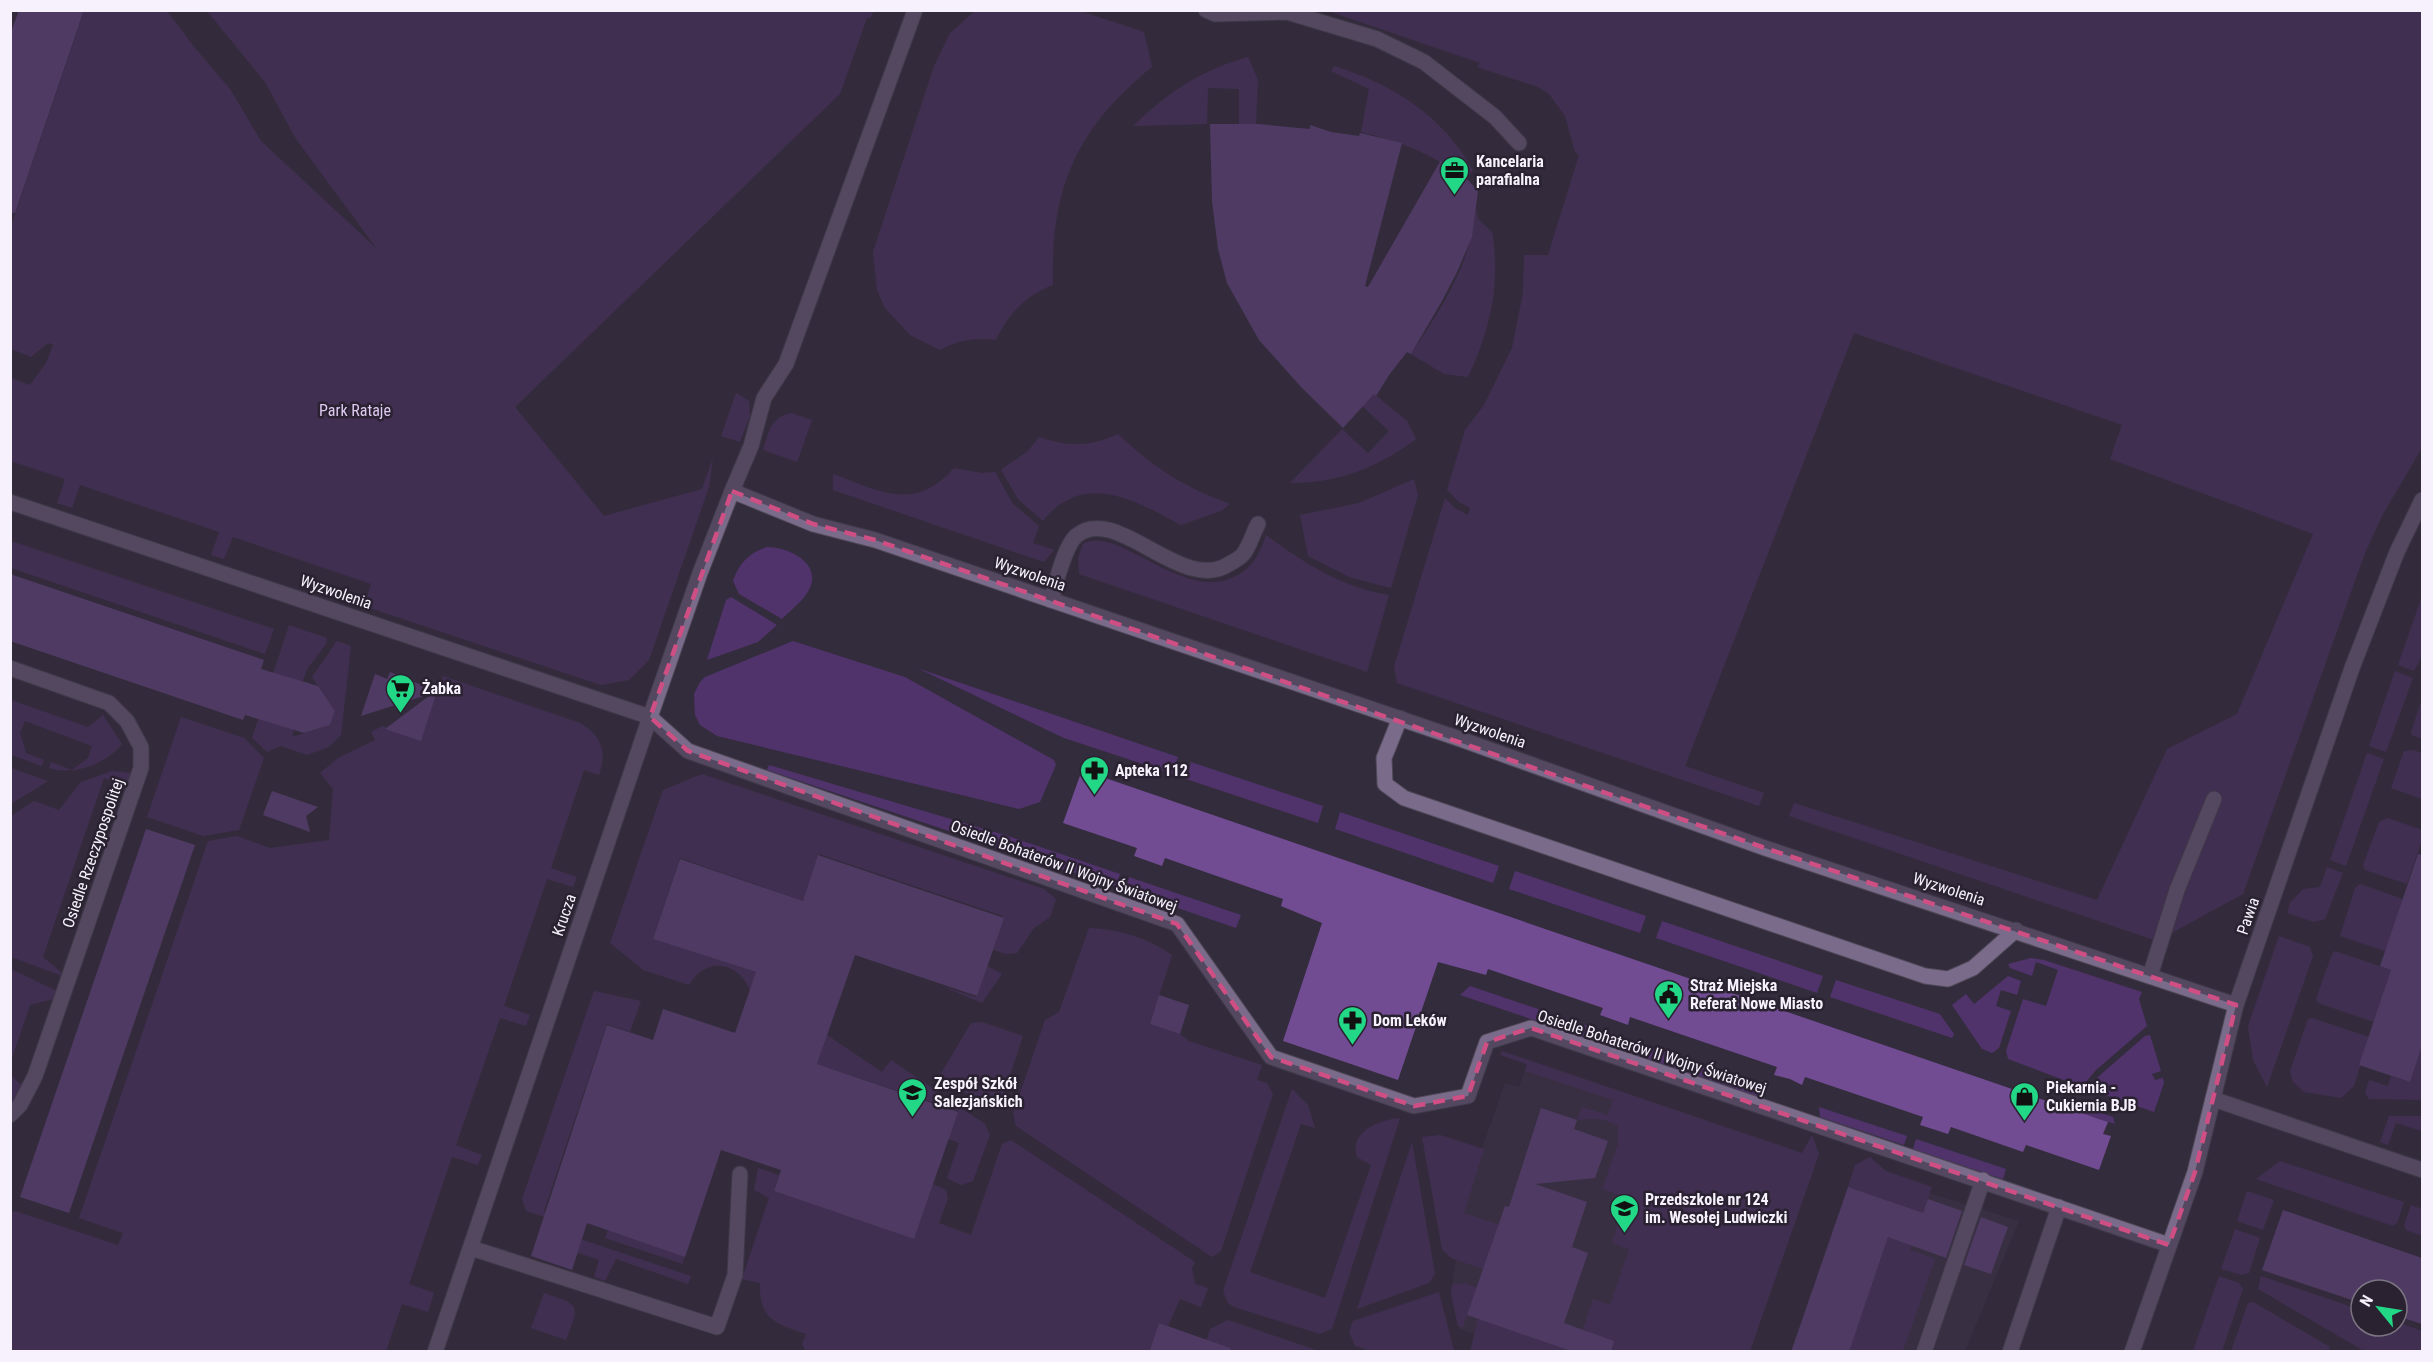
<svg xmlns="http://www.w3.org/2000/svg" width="2433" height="1362" font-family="'Roboto Condensed',sans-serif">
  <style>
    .built { fill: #3f344a }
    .green { fill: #51336c }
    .building { fill: #714c92 }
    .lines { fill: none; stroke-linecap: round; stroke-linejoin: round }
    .lane-casing { stroke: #4e4857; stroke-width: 17 }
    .street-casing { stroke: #4e4857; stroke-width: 17 }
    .lane { stroke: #7a6b8b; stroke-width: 15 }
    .street { stroke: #7a6b8b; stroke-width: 15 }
    .marked { fill: none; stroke: #cf4e83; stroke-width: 4.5; stroke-dasharray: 12 8; stroke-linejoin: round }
    .labels { text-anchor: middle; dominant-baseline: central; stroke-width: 5; stroke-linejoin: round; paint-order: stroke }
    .poi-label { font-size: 16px; font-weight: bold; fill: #f6f1fc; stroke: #2a2231; text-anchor: start }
    .park-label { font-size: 16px; fill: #decbf2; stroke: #2a2231 }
    .street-label { font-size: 16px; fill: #f6f1fc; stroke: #2a2231 }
  </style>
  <rect width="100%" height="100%" fill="#332c3c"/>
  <g class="built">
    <polygon points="1527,1064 1785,1151 1745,1351 1524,1351 1459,1329 1451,1294 1465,1197 1505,1083 1519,1087"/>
    <polygon points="1926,1192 2019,1221 1965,1351 1868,1352"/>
  </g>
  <g class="green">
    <polygon points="84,11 167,11 195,48 230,89 261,141 377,249 296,139 265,82 207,11 874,11 870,18 867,18 840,94 515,407 604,516 702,489 713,458 709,487 649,660 629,680 601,685 364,606 371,584 233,537 224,559 211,555 219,532 80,485 72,508 57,503 65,479 10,461 11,378 30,385 46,363 53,345 48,343 31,357 11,349 11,226"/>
    <path d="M975,11H1080L1144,32L1152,67C1077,128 1050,188 1053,285C1025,296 1009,313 996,340C975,337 958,340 940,350L910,335L885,308L877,290L873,252L934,66L950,33Z"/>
    <polygon points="1328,11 2422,11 2422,448 2383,514 2365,553 2243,894 2157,941 1789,816 1794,803 2097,900 2167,749 2237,714 2313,534 2110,459 2122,425 1854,333 1685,766 1764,793 1759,806 1397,683 1394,667 1445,498 1455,508 1468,515 1470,508 1459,502 1447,490 1465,430 1484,405 1512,348 1523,293 1524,255 1548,255 1579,155 1575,152 1565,116 1549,94 1538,87 1477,67 1480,63"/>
    <path d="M1248,57L1258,80L1256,125L1239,124V89L1208,88L1207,124L1133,126C1170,91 1199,71 1248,57Z"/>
    <path d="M1334,66C1391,83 1445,117 1473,171L1465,178C1433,154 1400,142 1361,132L1369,89L1331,71Z"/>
    <path d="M1476,206L1478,219L1492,232C1501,284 1490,330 1468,377L1444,374L1411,354C1442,308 1472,262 1476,206Z"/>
    <polygon points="736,393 749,401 750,416 740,442 721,436"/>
    <path d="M1374,394L1407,421L1416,439C1377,468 1338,483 1290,483L1342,429L1368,453L1389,431L1362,406Z"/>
    <path d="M791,413L812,420L797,462L763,450C768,433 771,417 791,413Z"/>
    <path d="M1118,434C1154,468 1184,487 1230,504L1221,511L1181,525C1135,500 1083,470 1043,521L1018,499L1001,470L1028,451L1039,437C1069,447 1090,447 1118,434Z"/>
    <path d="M954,468L982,473L995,472L1013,504L1039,526L1033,543L1054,550L1044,562L833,490V474C880,491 914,513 954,468Z"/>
    <polygon points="1414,479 1418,495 1391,588 1349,577 1308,556 1300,515 1359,503"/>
    <path d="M1266,535C1304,563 1341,587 1389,595L1367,672L1079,574L1078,558L1083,544C1116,524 1178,598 1229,579C1251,571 1259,556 1266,535Z"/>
    <polygon points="11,541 274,629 265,654 11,568"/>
    <path d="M767,547C788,547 823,563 809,590C803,601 791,610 782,619L739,594L733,581C739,563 749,553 767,547Z"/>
    <polygon points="2422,596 2422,656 2414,671 2398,665"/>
    <polygon points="731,597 777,625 758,642 707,660 726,600"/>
    <polygon points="289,625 327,638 326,644 308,668 283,726 294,730 292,737 330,725 335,711 312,677 337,641 351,646 341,735 329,747 307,755 281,746 267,752 252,738"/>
    <polygon points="793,641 905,677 1054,760 1056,765 1040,802 1019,809 717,736 700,725 695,715 694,694 700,682 705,677"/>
    <polygon points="917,668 1178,757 1173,774 1064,738"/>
    <polygon points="2395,671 2413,678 2386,752 2369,746"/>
    <path d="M443,676L580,723C602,736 607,751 599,775L584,770L551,868L577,877L573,887L547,879L504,1006L530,1015L526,1026L500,1018L456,1145L482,1155L478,1165L452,1157L409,1284L434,1293L428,1312L402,1304L386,1351H11L10,1213L15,1211L118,1245L123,1233L79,1218L208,841L237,836L270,848L329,840L333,789L320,773L338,758L375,740L371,732L382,726L421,739Z"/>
    <polygon points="2422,699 2422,739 2412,735 2411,732"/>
    <path d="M11,700L88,727L103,715L122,744C106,764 74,776 49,768L51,762L72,770L88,758L92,746L25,721L20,733L26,753L44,760L42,766L11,755Z"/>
    <polygon points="181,717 244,738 264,758 239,830 203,836 147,817"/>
    <polygon points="2413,750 2422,753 2422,799 2391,788 2404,751"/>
    <polygon points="2367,753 2384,759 2346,866 2330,860"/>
    <polygon points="1191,762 1323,806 1318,823 1186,779"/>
    <polygon points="769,765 1008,836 1120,874 1116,887 767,770"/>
    <polygon points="11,768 48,781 11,804"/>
    <polygon points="112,771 131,773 126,787 104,778 43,957 62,973 62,976 11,957 11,816 34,801 59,810 81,782"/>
    <path d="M702,774L1044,889L1056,899L1050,917L1034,928L1017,953L1007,954L993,950L1003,916L819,854L803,901L680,858L653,939L777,979L771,997L750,990C737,960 705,957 689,985L643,970L610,943L663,790Z"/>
    <polygon points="1340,812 1499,866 1493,883 1335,829"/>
    <polygon points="2388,818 2422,830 2422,840 2407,884 2365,870 2363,865 2379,822"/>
    <polygon points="2327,867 2343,873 2325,919 2314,922 2287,913 2290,903 2303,889 2320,887"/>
    <polygon points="1515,871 1646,916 1640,933 1509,889"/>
    <polygon points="1129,877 1241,915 1236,928 1125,890"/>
    <polygon points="2360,884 2403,899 2394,927 2396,955 2340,936 2355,888"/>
    <polygon points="1662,921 1823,976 1817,993 1656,938"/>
    <path d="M1089,928C1117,929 1149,938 1172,955L1150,1024L1180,1034L1189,1041L1262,1065L1257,1080L1267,1083L1273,1094L1221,1251L1212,1257L1016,1126L1013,1114L1045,1020L1059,1012Z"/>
    <polygon points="2279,936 2310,947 2313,956 2267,1087 2253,1060 2248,1026"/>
    <polygon points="2335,951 2391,970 2374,1022 2318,1003 2316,999 2332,954"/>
    <polygon points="2031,958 2044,960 2142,992 2139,999 2147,1026 2095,1071 2082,1087 2008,1059 2006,1051 2023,999 2046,1006 2058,970 2036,962 2032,976 2010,968 2008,964"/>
    <polygon points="987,966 1002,974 982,1003 941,986 976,997"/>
    <polygon points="11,969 57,991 54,999 30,1005 11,1061"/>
    <polygon points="2008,976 2021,981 2017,995 2001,990 1996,1006 2011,1011 1999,1048 1992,1053 1982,1049 1952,1005 1966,994 1974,1004"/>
    <polygon points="1836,980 1940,1014 1954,1034 1952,1038 1830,997"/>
    <polygon points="1470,986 1591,1027 1587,1038 1460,995"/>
    <polygon points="594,991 641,1001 630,1032 607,1024 544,1211 566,1224 526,1211 522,1199"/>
    <polygon points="2312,1018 2369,1037 2354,1086 2341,1098 2304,1092 2293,1082 2290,1071 2308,1019"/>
    <polygon points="982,1022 1023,1036 1000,1106 991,1110 940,1075 971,1023"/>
    <polygon points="1607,1032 1761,1085 1757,1096 1603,1043"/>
    <polygon points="827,1035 882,1072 891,1060 985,1124 990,1135 973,1181 961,1185 947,1178 959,1143 948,1139 958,1111 817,1064"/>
    <polygon points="2150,1035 2161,1071 2152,1074 2155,1080 2163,1078 2164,1083 2154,1112 2088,1089 2099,1076 2145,1036"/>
    <polygon points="2422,1046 2422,1100 2369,1099 2365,1093 2369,1080 2388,1086 2391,1076 2410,1082"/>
    <path d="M1502,1051L1802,1153L1812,1135L1819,1154L1750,1351L1470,1352L1478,1319L1585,1336L1587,1331L1583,1329L1593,1299L1610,1305L1629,1249L1612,1243L1627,1198L1602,1189L1618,1144V1126C1604,1118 1593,1118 1577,1120L1582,1107L1608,1115L1613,1100L1525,1071L1527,1064L1500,1055Z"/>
    <polygon points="11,1076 24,1087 11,1104"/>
    <path d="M1292,1089L1308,1105L1315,1128L1301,1124L1250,1272L1325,1298L1371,1165L1357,1157C1349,1131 1379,1120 1400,1118L1332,1329L1320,1334L1234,1307L1228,1303L1223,1291Z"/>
    <polygon points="2060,1099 2113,1117 2115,1124 2084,1114 2069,1159 2042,1150"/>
    <polygon points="1819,1107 1907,1136 1904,1145 1820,1117"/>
    <polygon points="2389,1116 2422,1116 2422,1131 2396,1123 2388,1145 2380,1142"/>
    <polygon points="1440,1135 1484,1149 1464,1213 1518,1231 1503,1276 1451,1258 1442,1249 1422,1137"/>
    <polygon points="1916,1139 2006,1169 2003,1179 1913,1149"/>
    <path d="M1011,1140L1195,1262L1192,1268L1195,1284L1208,1288L1201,1307L1180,1299L1168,1326L1159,1323L1149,1351L806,1352L802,1344L806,1334C775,1323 759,1320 760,1283L742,1279L769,1198L754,1190L758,1168L779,1175L774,1191L914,1239L933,1184L946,1190L948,1198L939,1223L971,1235L1002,1144Z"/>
    <polygon points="1412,1142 1435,1274 1429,1283 1357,1309"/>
    <polygon points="1870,1157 1886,1171 1932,1187 1910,1250 1935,1259 1903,1351 1849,1351 1899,1205 1848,1187 1855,1165"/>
    <polygon points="2280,1161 2404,1202 2397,1223 2393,1226 2256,1179"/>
    <polygon points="2247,1191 2274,1200 2263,1230 2237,1221"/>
    <polygon points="2411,1205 2422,1209 2422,1236 2406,1230 2404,1225"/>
    <polygon points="541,1226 691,1276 688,1284 616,1259 605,1281 594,1277 599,1260 537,1239"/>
    <polygon points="2235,1229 2260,1238 2249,1273 2242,1275 2221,1269"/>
    <polygon points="608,1230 684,1256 683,1264 605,1238"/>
    <polygon points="2219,1276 2239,1283 2243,1289 2222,1351 2193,1351"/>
    <polygon points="2261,1276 2361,1310 2361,1326 2397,1326 2397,1322 2422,1331 2422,1351 2364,1351 2258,1289"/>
    <polygon points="1464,1283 1477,1288 1463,1327 1458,1326 1451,1294 1452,1285"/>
    <polygon points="1439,1292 1454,1351 1371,1351 1355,1346 1349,1332 1353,1321"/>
    <polygon points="544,1293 567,1301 574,1307 575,1315 566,1340 531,1328"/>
    <polygon points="2253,1302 2330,1347 2328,1351 2231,1351 2248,1303"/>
    <polygon points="1228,1320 1319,1351 1203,1352 1210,1329"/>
  </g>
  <g class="building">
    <polygon points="19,10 84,10 15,213 10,213 10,35"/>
    <polygon points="1210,124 1258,124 1310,129 1310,125 1331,132 1359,136 1360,133 1402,143 1365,286 1368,287 1441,160 1460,180 1465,177 1478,191 1472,237 1457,272 1442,301 1411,354 1407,352 1389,375 1376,396 1374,394 1343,428 1302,388 1259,340 1227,283 1218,249 1212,201"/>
    <polygon points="10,574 264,660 261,669 318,686 335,711 330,725 304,733 245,715 243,720 10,641"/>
    <polygon points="390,672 436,691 438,689 421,741 385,729 433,693 361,716 375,674 387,679"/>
    <polygon points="1082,770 2108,1122 2103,1134 2111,1136 2099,1170 2026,1145 2023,1152 1951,1127 1948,1134 1920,1125 1923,1117 1805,1077 1802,1085 1790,1079 1774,1075 1777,1067 1630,1017 1628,1025 1600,1015 1603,1008 1488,969 1486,975 1438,962 1398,1080 1283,1041 1322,923 1281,906 1283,899 1165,858 1162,866 1134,856 1137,848 1063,823"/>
    <polygon points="272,791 318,807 306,816 310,832 263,815"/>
    <polygon points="146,829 195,845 69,1213 20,1197"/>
    <polygon points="2418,854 2422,855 2422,1046 2410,1082 2359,1065 2391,970 2380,966"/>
    <polygon points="818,855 1004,918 977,996 855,955 817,1064 958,1112 914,1239 774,1191 781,1170 721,1150 685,1257 587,1223 572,1270 531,1256 607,1025 653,1040 663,1009 735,1033 756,972 653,939 680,859 803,901"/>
    <polygon points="1159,995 1189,1005 1180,1034 1150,1024"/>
    <polygon points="1541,1108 1577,1120 1574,1129 1608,1141 1595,1178 1535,1184 1587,1202 1572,1247 1588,1253 1564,1323 1614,1341 1611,1352 1574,1352 1467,1315 1505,1206 1509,1207"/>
    <polygon points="1848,1187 1923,1213 1928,1199 1962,1211 1946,1258 1888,1237 1849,1352 1791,1352"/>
    <polygon points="2283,1210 2422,1258 2422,1324 2397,1316 2397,1290 2361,1290 2361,1303 2262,1270"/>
    <polygon points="1981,1217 2008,1227 1991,1274 1964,1265"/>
    <polygon points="1159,1323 1230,1348 1230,1352 1149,1352"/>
  </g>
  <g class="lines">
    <defs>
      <g id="lane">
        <polyline points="1206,10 1215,14 1287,12 1377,39 1424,62 1495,117 1519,143"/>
        <polyline points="732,491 751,446 764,398 786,364 915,10"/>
        <path d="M1051,600C1056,584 1064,547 1076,536C1116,502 1182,595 1229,564C1234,561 1241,558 1244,553C1250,545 1253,533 1258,524"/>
        <polyline points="1400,718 1384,758 1385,784 1404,798 1925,976 1948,979 1973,968 2016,930"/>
        <polyline points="2150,976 2177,890 2214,799"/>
        <polyline points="1924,1352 1983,1180"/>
        <polyline points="2010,1352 2059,1207"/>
      </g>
      <g id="street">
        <polyline points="10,502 650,717 688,751 1177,924 1271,1057 1414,1106 1468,1096 1487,1042 1531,1028 2169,1245"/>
        <polyline points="10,668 109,703 127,721 141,747 141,768 35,1076 20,1105 10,1115"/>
        <polyline points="2213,1099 2422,1170"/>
        <polyline points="471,1248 717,1327 735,1275 740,1174"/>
        <polyline points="435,1352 650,717 700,573 732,491 813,524 875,540 1460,739 1762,847 2236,1005"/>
        <polyline points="2132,1352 2195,1172 2236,1005 2352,668 2397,552 2422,500"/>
      </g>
    </defs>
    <use href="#lane" class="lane-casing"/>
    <use href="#street" class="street-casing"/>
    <use href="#lane" class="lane"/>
    <use href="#street" class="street"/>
  </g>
  <path d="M0 0H2433V1362H0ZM732,491L813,524L875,540L1762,847L2236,1005L2195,1172L2169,1245L1531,1028L1487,1042L1468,1096L1414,1106L1271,1057L1177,924L688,751L650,717Z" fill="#332c3c" fill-opacity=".55" fill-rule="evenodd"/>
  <path class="marked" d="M732,491L813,524L875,540L1762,847L2236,1005L2195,1172L2169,1245L1531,1028L1487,1042L1468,1096L1414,1106L1271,1057L1177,924L688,751L650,717Z"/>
  <defs>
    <symbol id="office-pin" viewBox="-11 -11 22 30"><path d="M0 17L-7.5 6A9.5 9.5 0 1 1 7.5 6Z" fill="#22d887" stroke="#2a2231"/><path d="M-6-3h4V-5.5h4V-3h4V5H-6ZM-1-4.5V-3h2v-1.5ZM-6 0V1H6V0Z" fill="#111"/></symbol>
    <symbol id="supermarket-pin" viewBox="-11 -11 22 30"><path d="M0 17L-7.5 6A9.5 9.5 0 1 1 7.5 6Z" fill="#22d887" stroke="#2a2231"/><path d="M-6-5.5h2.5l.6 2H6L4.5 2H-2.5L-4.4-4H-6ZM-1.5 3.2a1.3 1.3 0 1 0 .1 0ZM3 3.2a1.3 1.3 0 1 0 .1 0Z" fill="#111"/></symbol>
    <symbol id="pharmacy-pin" viewBox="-11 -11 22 30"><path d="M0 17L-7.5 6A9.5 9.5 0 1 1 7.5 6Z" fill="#22d887" stroke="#2a2231"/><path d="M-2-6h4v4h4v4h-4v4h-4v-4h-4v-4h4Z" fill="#111"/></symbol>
    <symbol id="civic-pin" viewBox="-11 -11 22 30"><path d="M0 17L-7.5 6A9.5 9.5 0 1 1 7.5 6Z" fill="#22d887" stroke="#2a2231"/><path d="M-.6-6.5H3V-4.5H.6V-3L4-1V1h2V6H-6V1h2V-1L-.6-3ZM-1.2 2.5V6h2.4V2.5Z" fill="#111"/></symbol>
    <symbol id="school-pin" viewBox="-11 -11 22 30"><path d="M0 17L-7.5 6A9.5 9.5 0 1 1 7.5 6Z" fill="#22d887" stroke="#2a2231"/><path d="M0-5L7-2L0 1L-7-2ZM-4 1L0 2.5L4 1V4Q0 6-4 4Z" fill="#111"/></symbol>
    <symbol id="shop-pin" viewBox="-11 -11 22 30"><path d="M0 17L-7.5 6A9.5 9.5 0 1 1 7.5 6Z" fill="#22d887" stroke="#2a2231"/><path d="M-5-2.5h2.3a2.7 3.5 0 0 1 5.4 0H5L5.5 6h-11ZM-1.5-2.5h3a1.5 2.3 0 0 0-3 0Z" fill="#111"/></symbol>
  </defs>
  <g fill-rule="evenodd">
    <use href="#office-pin" x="1438" y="154" width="33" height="45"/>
    <use href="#supermarket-pin" x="384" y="672" width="33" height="45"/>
    <use href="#pharmacy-pin" x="1078" y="754" width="33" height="45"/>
    <use href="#civic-pin" x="1652" y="978" width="33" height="45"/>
    <use href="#pharmacy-pin" x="1336" y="1004" width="33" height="45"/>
    <use href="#school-pin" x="896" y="1076" width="33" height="45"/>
    <use href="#shop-pin" x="2008" y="1080" width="33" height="45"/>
    <use href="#school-pin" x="1608" y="1192" width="33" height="45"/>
  </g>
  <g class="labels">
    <g class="poi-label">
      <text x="1476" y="161">Kancelaria<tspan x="1476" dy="18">parafialna</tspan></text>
      <text x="422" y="688">Żabka</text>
      <text x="1115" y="770">Apteka 112</text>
      <text x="1690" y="985">Straż Miejska<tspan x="1690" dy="18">Referat Nowe Miasto</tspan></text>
      <text x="1373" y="1020">Dom Leków</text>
      <text x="934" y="1083">Zespół Szkół<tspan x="934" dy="18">Salezjańskich</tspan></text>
      <text x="2046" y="1087">Piekarnia -<tspan x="2046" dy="18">Cukiernia BJB</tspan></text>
      <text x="1645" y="1199">Przedszkole nr 124<tspan x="1645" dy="18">im. Wesołej Ludwiczki</tspan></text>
    </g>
    <g class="park-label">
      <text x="355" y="410">Park Rataje</text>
    </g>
    <g class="street-label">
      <text transform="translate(1030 574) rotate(19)">Wyzwolenia</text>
      <text transform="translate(336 592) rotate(19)">Wyzwolenia</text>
      <text transform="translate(1490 731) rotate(19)">Wyzwolenia</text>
      <text transform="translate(93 853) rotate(-71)">Osiedle Rzeczypospolitej</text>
      <text transform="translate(1064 866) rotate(20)">Osiedle Bohaterów II Wojny Światowej</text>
      <text transform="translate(1949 889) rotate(18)">Wyzwolenia</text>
      <text transform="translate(564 915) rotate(-71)">Krucza</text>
      <text transform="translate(2248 916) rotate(-71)">Pawia</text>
      <text transform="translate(1652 1052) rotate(18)">Osiedle Bohaterów II Wojny Światowej</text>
    </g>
  </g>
  <rect width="2433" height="1362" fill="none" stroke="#f6f1fc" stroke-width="24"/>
  <g transform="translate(2379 1308) rotate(300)"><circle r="28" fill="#2a2231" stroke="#7c7582" stroke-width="1.5"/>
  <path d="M0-4.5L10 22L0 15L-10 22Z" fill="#22d887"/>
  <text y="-9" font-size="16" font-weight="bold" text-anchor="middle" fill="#f6f1fc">N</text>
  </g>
</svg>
